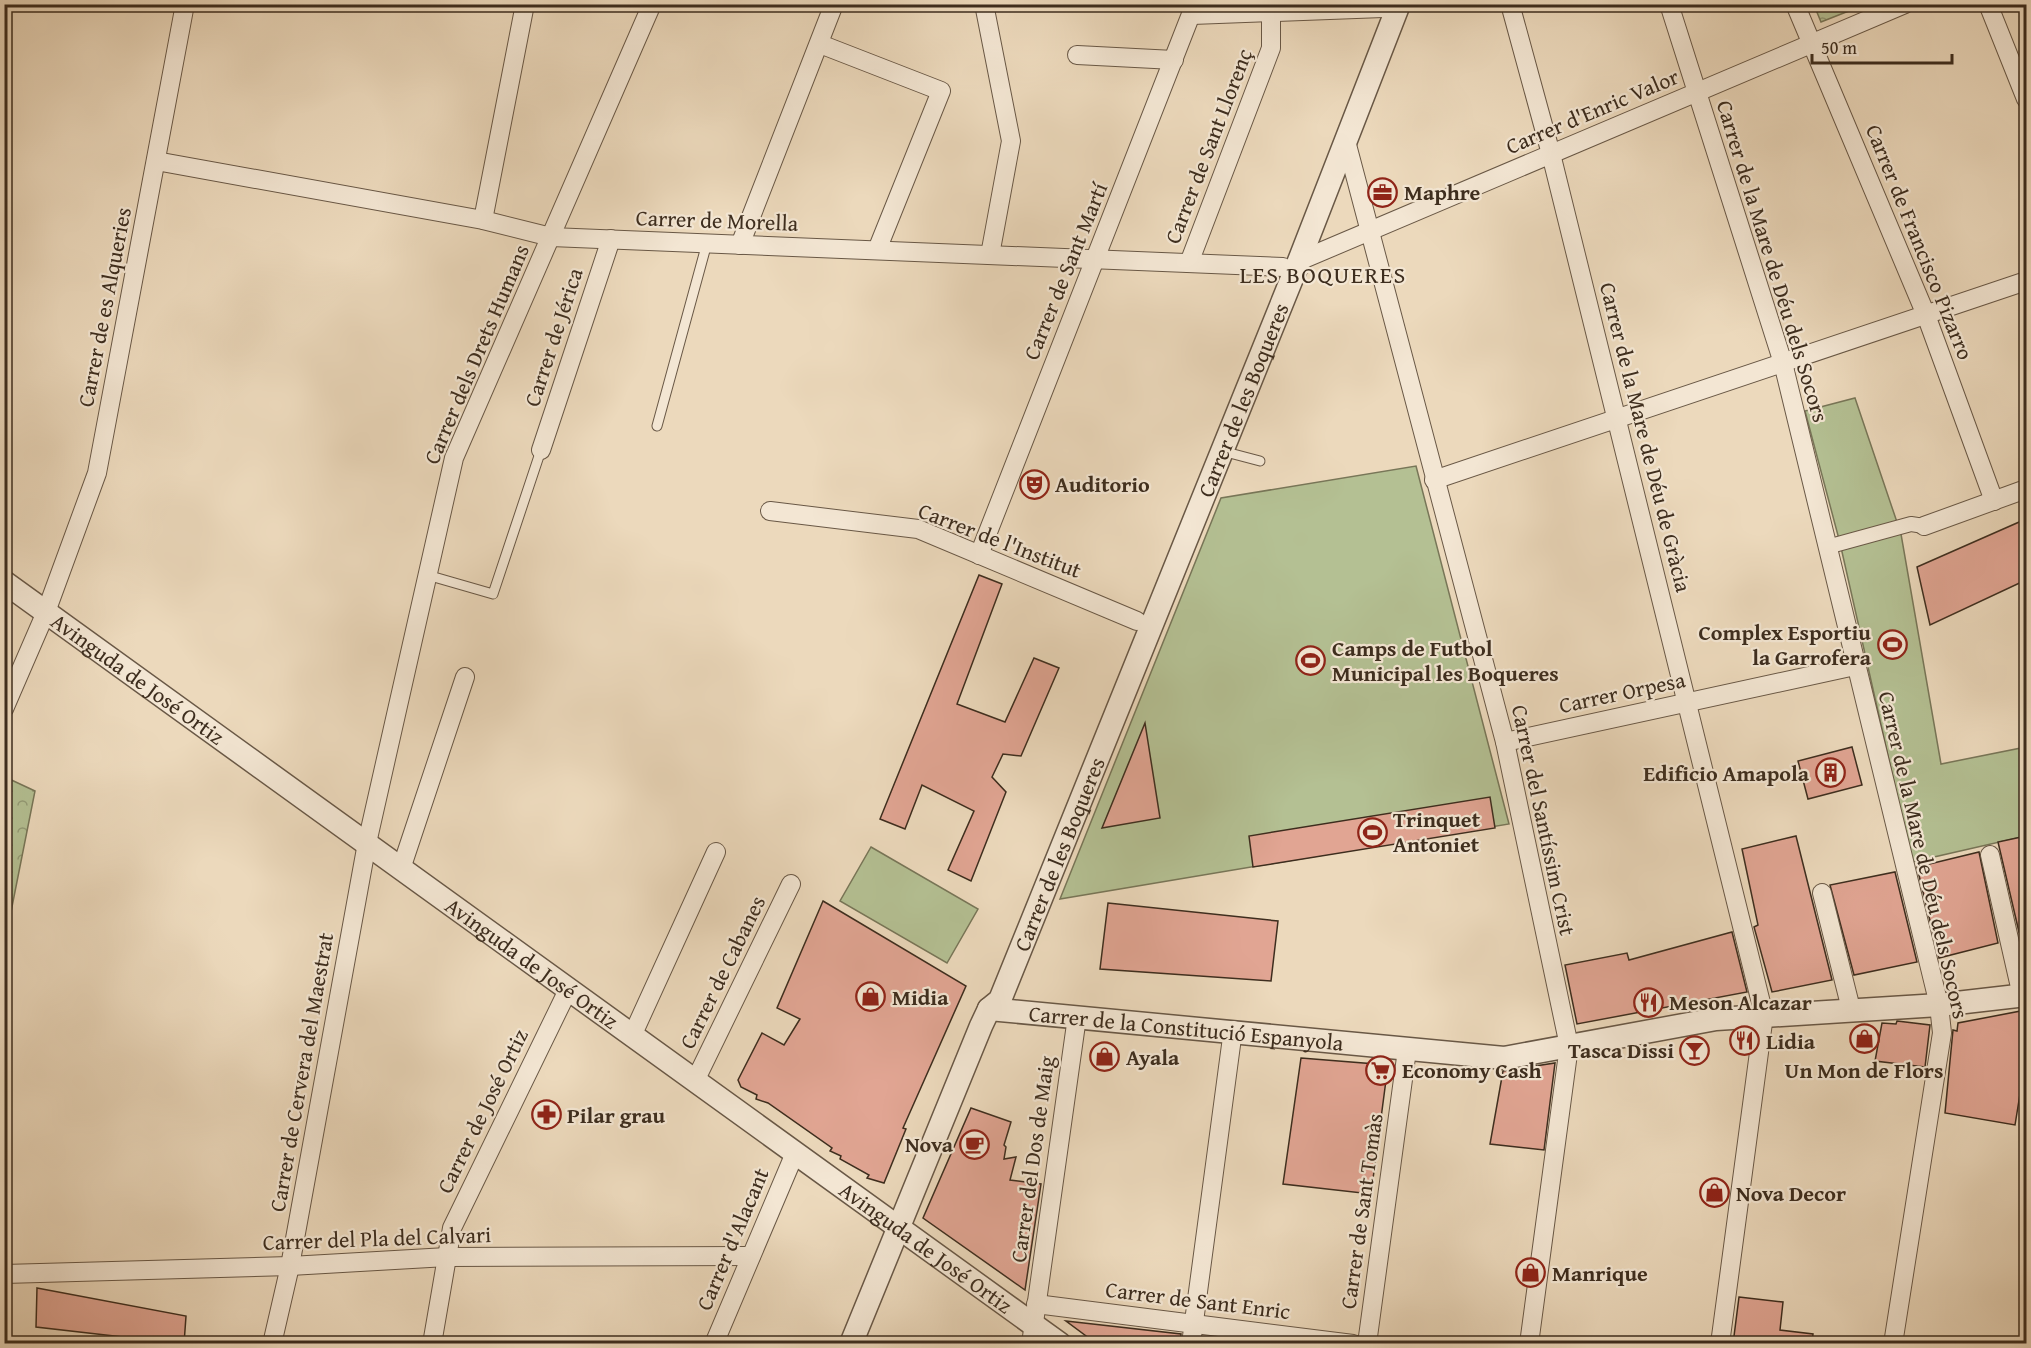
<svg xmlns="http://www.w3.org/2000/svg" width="2031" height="1348" font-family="'Gentium Book Plus',serif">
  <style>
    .park { fill: url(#park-crowns); stroke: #787658; stroke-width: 1.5 }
    .pitch { fill: #b4c093; stroke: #787658; stroke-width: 1.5 }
    .building { fill: #e1a593; stroke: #3d2d1e; stroke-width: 1.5 }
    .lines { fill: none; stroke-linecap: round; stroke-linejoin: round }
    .service-casing { stroke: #695846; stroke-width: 11 }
    .pedestrian-casing { stroke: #695846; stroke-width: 16 }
    .minor-casing { stroke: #695846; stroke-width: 20 }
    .tertiary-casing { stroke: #695846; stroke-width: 25 }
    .service { stroke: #f3e6d3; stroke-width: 9 }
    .pedestrian { stroke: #f3e6d3; stroke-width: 14 }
    .minor { stroke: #f3e6d3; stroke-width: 18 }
    .tertiary { stroke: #f3e6d3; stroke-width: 22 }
    .labels { text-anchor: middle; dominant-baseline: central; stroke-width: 4.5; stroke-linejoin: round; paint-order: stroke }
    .street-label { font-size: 22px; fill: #3d2d1e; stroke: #f3e6d3 }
    .poi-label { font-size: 22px; font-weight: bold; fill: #3d2d1e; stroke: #f3e6d3; text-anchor: start }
    .neighbourhood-label { font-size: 24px; letter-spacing: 1.5px; fill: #3d2d1e; stroke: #f3e6d3 }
  </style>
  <defs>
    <pattern id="park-crowns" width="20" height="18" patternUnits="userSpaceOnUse" patternTransform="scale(1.5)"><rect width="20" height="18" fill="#b4c093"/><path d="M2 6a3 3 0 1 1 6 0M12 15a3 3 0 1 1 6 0" fill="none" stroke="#949c77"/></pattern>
  </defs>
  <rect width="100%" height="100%" fill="#ecd9bc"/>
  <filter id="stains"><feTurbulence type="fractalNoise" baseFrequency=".00333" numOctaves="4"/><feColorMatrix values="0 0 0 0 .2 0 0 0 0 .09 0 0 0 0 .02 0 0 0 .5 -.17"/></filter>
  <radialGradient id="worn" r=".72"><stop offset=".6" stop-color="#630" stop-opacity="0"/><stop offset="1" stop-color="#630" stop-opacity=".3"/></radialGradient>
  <g class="park">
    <polygon points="1814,5 1864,5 1821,22"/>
    <polygon points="5,777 35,791 5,942"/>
  </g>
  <g class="pitch">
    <polygon points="1855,398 1901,534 1941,764 2026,747 2026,836 1912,862 1840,543 1805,411"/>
    <polygon points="1416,466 1509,824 1060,899 1221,498"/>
    <polygon points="871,847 978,909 947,963 840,901"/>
  </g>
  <g class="building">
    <polygon points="2026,519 2026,580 1930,625 1917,567"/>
    <polygon points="979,575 1002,584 957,704 1005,722 1034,658 1059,668 1021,756 1003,754 992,777 1006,792 971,881 948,870 974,811 922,785 905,829 880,819"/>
    <polygon points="1145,723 1160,818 1102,828"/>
    <polygon points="1852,747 1862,785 1808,799 1798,761"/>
    <polygon points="1490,797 1495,828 1253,867 1249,836"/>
    <polygon points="1796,836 1832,980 1772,992 1754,927 1758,925 1742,849"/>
    <polygon points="2026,836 2026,930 2019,932 1998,842"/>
    <polygon points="1979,852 1998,943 1939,958 1917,867"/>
    <polygon points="1895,872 1917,962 1854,975 1830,885"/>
    <polygon points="823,901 966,986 903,1128 906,1129 884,1183 867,1178 869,1175 840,1159 841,1156 830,1151 832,1148 768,1103 756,1099 757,1095 741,1087 738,1080 762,1033 784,1045 800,1019 777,1008"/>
    <polygon points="1108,903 1278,921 1271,981 1100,969"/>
    <polygon points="1732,932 1747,992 1577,1024 1565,965 1627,953 1629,960"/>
    <polygon points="2026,1010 2026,1057 2015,1125 1945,1113 1953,1030 1957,1031 1958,1023"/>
    <polygon points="1897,1021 1930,1025 1925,1067 1875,1061 1882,1023 1896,1024"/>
    <polygon points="1301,1058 1388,1065 1371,1194 1283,1184"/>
    <polygon points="1555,1063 1544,1150 1490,1144 1503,1071"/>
    <polygon points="971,1108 1011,1122 1004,1145 1006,1147 1004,1159 1016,1157 1010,1180 1041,1184 1025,1290 923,1218"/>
    <polygon points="37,1288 186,1316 184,1344 36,1327"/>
    <polygon points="1739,1297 1783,1302 1780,1330 1813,1334 1812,1344 1733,1344"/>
    <polygon points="1066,1321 1181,1334 1180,1344 1097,1344"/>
  </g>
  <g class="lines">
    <defs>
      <g id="service">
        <polyline points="657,426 707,243"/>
        <polyline points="1222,451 1260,461"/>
        <polyline points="427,575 493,594 541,450"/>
      </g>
      <polyline id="pedestrian" points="1827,547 1911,524 1924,526"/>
      <g id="minor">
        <polyline points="984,4 1011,141 990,255"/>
        <polyline points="1510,4 1551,154 1764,1015 1720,1344"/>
        <polyline points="1669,4 1783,363 1939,1005 1942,1033 1893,1344"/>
        <polyline points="1795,4 1926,315 1994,501"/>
        <polyline points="1988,4 2026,99"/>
        <polyline points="1192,15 1383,8"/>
        <polyline points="820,44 941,91 877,250"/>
        <polyline points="1077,55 1174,60"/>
        <polyline points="1346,141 1505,742 1569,1046 1529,1344"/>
        <polyline points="156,161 483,220 551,237 1283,267"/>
        <polyline points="483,220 525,4"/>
        <polyline points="740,245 834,4"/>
        <polyline points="1299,261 1905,4"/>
        <polyline points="1189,263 1271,48 1271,10"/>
        <polyline points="541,450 611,239"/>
        <polyline points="1434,480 2026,281"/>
        <polyline points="770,511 918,529 1137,621"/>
        <polyline points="1924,526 2026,489"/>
        <polyline points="979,555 1195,4"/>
        <polyline points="4,709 46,612 97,473 185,4"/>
        <polyline points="1505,742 1855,666"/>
        <polyline points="1990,855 2022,996"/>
        <polyline points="401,869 465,677"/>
        <polyline points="1822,893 1851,1009"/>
        <polyline points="632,1036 716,852"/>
        <polyline points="695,1081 791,884"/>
        <polyline points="4,1274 290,1266 447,1257 751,1256"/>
        <polyline points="1036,1304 1353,1344"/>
        <polyline points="272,1344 290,1266 367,843 454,458 652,4"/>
        <polyline points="432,1344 452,1228 568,990"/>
        <polyline points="714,1344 795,1153"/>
        <polyline points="1031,1344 1077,1017"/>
        <polyline points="1191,1344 1233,1030"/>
        <polyline points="1367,1344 1407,1050"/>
      </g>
      <g id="tertiary">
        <path id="s1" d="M4,582L1060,1344"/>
        <path id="s2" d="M989,1009L1504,1058L1716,1019L1939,1005L2026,995"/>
        <path id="s3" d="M851,1344L981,1026L989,1009L1000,1000L1299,261L1399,4"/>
      </g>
    </defs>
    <use href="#service" class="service-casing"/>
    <use href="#pedestrian" class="pedestrian-casing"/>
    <use href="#minor" class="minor-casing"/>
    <use href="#tertiary" class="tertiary-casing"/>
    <use href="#service" class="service"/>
    <use href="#pedestrian" class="pedestrian"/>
    <use href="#minor" class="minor"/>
    <use href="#tertiary" class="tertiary"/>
  </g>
  <defs>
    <symbol id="office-ring" viewBox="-11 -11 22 22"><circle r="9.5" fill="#f3e6d3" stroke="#8f2418" stroke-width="1.5"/><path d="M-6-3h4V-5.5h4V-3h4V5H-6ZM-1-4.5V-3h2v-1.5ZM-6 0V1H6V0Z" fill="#8f2418"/></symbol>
    <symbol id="theatre-ring" viewBox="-11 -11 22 22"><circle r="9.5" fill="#f3e6d3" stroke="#8f2418" stroke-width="1.5"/><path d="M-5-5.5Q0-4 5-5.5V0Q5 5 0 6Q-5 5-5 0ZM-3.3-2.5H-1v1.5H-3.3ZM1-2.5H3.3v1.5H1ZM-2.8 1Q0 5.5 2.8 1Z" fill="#8f2418"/></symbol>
    <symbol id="stadium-ring" viewBox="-11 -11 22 22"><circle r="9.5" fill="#f3e6d3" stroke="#8f2418" stroke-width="1.5"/><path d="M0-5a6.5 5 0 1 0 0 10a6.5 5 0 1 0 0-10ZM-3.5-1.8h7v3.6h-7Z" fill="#8f2418"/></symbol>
    <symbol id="building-ring" viewBox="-11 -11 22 22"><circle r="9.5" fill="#f3e6d3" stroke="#8f2418" stroke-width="1.5"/><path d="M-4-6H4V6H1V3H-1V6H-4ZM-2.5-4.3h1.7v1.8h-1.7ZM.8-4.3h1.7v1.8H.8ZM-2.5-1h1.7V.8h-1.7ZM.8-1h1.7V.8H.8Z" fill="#8f2418"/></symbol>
    <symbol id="shop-ring" viewBox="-11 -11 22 22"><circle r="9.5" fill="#f3e6d3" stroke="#8f2418" stroke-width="1.5"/><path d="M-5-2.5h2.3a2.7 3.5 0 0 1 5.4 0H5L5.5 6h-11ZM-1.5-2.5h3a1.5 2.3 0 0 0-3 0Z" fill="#8f2418"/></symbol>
    <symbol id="restaurant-ring" viewBox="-11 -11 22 22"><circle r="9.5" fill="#f3e6d3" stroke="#8f2418" stroke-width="1.5"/><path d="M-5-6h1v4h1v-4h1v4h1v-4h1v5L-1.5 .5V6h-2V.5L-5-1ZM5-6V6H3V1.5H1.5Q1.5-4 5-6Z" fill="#8f2418"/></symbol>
    <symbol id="bar-ring" viewBox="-11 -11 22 22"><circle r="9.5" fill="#f3e6d3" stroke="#8f2418" stroke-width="1.5"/><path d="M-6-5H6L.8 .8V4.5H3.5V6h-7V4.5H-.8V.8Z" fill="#8f2418"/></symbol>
    <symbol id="supermarket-ring" viewBox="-11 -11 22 22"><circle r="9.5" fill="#f3e6d3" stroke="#8f2418" stroke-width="1.5"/><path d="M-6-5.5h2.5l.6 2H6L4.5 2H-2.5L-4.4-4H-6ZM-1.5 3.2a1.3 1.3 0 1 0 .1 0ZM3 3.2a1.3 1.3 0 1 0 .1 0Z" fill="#8f2418"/></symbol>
    <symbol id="pharmacy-ring" viewBox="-11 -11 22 22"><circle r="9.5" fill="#f3e6d3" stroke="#8f2418" stroke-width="1.5"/><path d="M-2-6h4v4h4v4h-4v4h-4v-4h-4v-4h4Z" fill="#8f2418"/></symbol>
    <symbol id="cafe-ring" viewBox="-11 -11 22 22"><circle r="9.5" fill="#f3e6d3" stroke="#8f2418" stroke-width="1.5"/><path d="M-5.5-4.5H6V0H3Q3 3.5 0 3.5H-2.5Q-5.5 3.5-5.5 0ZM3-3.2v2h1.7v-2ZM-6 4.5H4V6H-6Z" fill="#8f2418"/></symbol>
  </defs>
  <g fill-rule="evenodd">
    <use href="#office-ring" x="1366" y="176" width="33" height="33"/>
    <use href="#theatre-ring" x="1018" y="468" width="33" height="33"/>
    <use href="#stadium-ring" x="1876" y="628" width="33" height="33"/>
    <use href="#stadium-ring" x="1294" y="644" width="33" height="33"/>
    <use href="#building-ring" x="1814" y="756" width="33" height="33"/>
    <use href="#stadium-ring" x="1356" y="816" width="33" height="33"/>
    <use href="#shop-ring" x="854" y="980" width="33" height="33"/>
    <use href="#restaurant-ring" x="1632" y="986" width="33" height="33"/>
    <use href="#shop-ring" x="1848" y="1022" width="33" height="33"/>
    <use href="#restaurant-ring" x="1728" y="1024" width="33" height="33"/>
    <use href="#bar-ring" x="1678" y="1034" width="33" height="33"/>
    <use href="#shop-ring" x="1088" y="1040" width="33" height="33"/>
    <use href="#supermarket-ring" x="1364" y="1054" width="33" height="33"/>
    <use href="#pharmacy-ring" x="530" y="1098" width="33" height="33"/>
    <use href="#cafe-ring" x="958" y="1128" width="33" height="33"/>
    <use href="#shop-ring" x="1698" y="1176" width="33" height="33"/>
    <use href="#shop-ring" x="1514" y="1256" width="33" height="33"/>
  </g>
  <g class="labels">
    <g class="street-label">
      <text transform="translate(1592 111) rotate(-23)">Carrer d'Enric Valor</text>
      <text transform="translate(1208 146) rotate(-69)">Carrer de Sant Llorenç</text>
      <text transform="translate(717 220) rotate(2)">Carrer de Morella</text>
      <text transform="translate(1920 242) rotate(68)">Carrer de Francisco Pizarro</text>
      <text transform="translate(1773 261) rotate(73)">Carrer de la Mare de Déu dels Socors</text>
      <text transform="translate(1065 271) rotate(-68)">Carrer de Sant Martí</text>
      <text transform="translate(104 307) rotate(-79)">Carrer de es Alqueries</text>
      <text transform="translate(553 337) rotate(-72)">Carrer de Jérica</text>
      <text transform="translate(476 354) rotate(-67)">Carrer dels Drets Humans</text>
      <text stroke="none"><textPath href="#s3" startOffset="1024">Carrer de les Boqueres</textPath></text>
      <text transform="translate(1646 437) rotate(76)">Carrer de la Mare de Déu de Gràcia</text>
      <text transform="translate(1000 540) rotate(21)">Carrer de l'Institut</text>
      <text stroke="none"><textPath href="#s1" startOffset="165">Avinguda de José Ortiz</textPath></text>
      <text transform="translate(1622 692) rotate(-12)">Carrer Orpesa</text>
      <text transform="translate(1544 820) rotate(78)">Carrer del Santíssim Crist</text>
      <text stroke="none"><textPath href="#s3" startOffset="534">Carrer de les Boqueres</textPath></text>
      <text transform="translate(1924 855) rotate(77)">Carrer de la Mare de Déu dels Socors</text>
      <text stroke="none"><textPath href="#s1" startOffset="651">Avinguda de José Ortiz</textPath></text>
      <text transform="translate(722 972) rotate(-64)">Carrer de Cabanes</text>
      <text stroke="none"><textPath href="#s2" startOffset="198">Carrer de la Constitució Espanyola</textPath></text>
      <text transform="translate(301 1072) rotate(-80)">Carrer de Cervera del Maestrat</text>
      <text transform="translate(482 1111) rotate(-64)">Carrer de José Ortiz</text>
      <text transform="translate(1032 1159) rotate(-82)">Carrer del Dos de Maig</text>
      <text transform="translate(1361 1211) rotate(-82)">Carrer de Sant Tomàs</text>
      <text transform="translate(377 1238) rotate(-2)">Carrer del Pla del Calvari</text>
      <text transform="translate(732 1239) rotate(-67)">Carrer d'Alacant</text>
      <text stroke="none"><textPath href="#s1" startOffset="1137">Avinguda de José Ortiz</textPath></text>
      <text transform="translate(1198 1300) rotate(7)">Carrer de Sant Enric</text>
    </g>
    <g class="poi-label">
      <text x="1404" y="192">Maphre</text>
      <text x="1055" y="484">Auditorio</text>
      <text x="1871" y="632" text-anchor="end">Complex Esportiu<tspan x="1871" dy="25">la Garrofera</tspan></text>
      <text x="1332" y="648">Camps de Futbol<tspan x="1332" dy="25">Municipal les Boqueres</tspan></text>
      <text x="1809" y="773" text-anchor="end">Edificio Amapola</text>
      <text x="1393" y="819">Trinquet<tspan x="1393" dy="25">Antoniet</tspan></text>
      <text x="892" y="997">Midia</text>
      <text x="1669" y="1002">Meson Alcazar</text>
      <text x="1766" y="1041">Lidia</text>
      <text x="1674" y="1050" text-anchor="end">Tasca Dissi</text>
      <text x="1126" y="1057">Ayala</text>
      <text x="1402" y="1070">Economy Cash</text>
      <text x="1864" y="1070" text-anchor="middle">Un Mon de Flors</text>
      <text x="567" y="1115">Pilar grau</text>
      <text x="953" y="1144" text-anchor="end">Nova</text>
      <text x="1736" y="1193">Nova Decor</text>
      <text x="1552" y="1273">Manrique</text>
    </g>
    <g class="neighbourhood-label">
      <text x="1323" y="274">LES BOQUERES</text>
    </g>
  </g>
  <rect width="2031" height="1348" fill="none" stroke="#ecd9bc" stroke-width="24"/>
  <rect x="6" y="6" width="2019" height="1336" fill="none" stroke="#3d2d1e" stroke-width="3"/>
  <rect x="12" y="12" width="2007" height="1324" fill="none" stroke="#3d2d1e" stroke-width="1.5"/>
  <path d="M1812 54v9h140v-9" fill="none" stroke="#3d2d1e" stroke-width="3"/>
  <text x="1821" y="54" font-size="18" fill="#3d2d1e" stroke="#f3e6d3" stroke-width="4.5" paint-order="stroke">50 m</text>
  <rect width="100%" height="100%" filter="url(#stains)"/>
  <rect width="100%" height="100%" fill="url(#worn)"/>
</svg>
